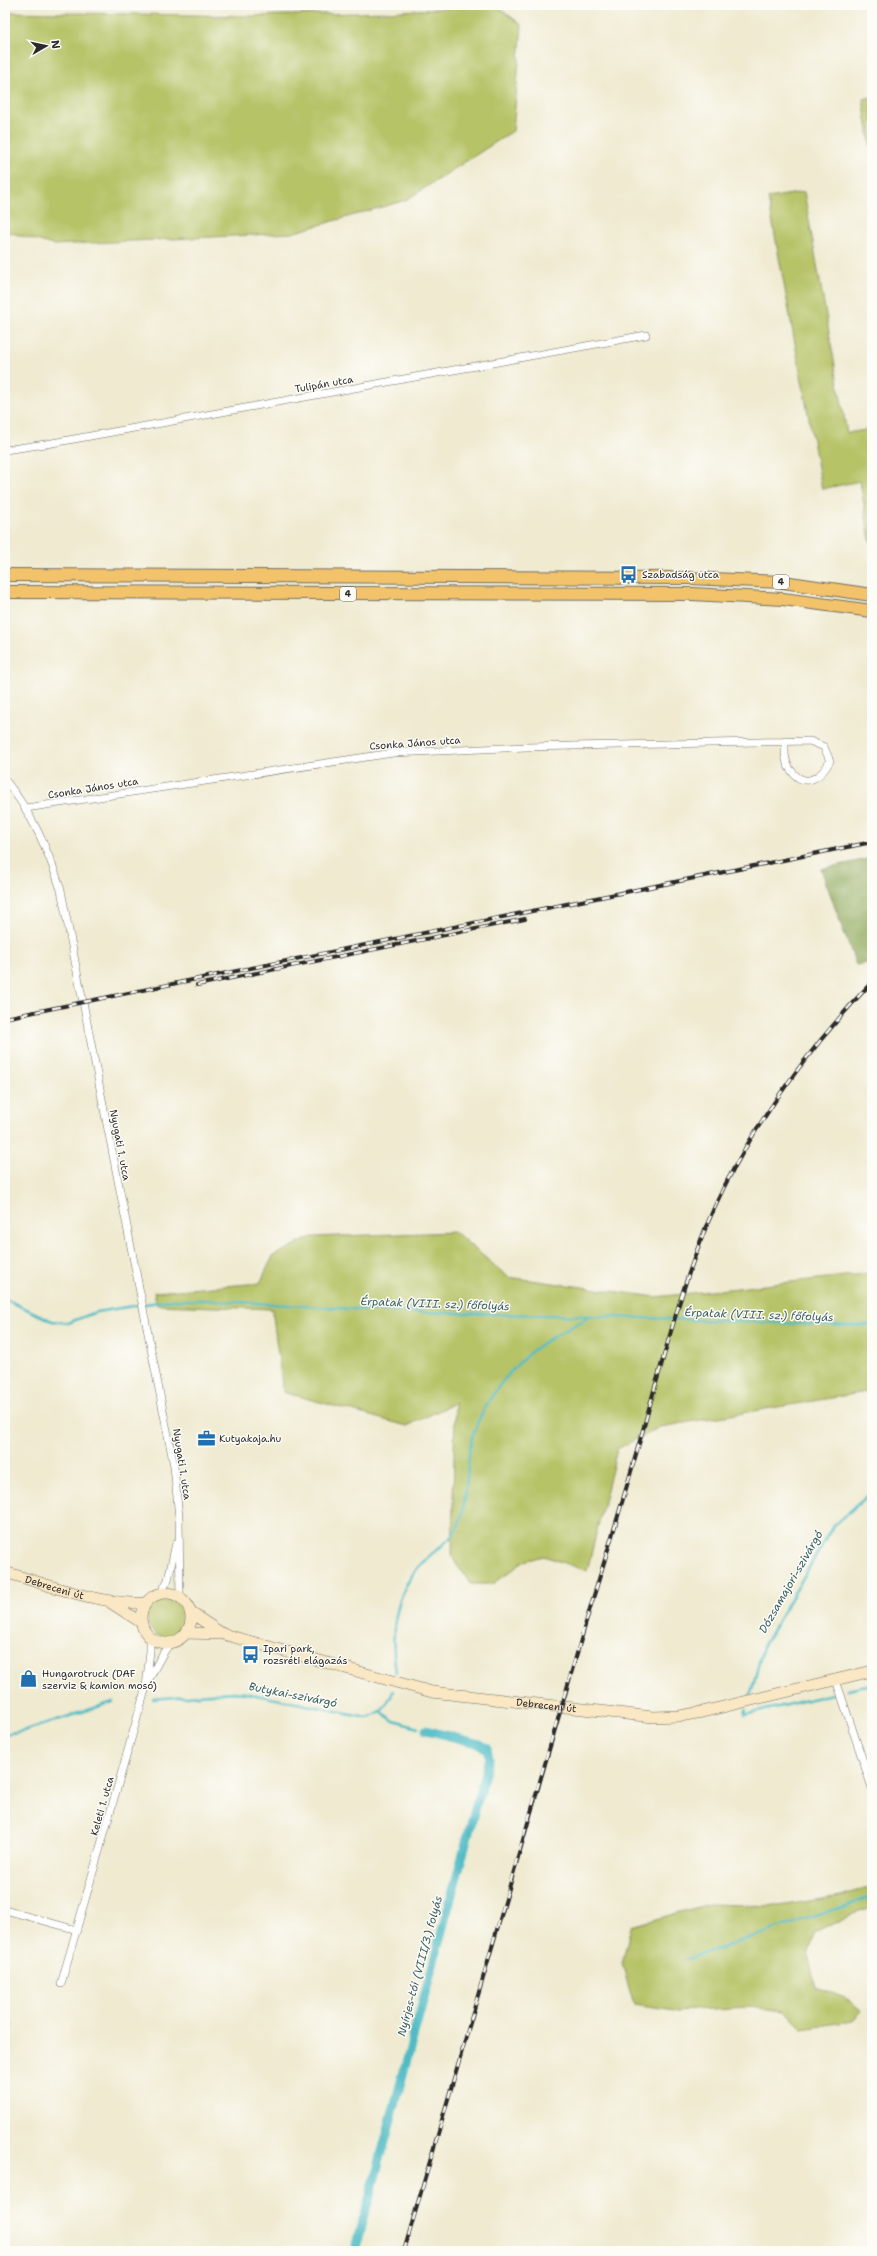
<svg xmlns="http://www.w3.org/2000/svg" width="877" height="2256" font-family="'Shantell Sans',sans-serif">
  <style>
    .green { fill: #b6c366; stroke: #707748 }
    .forest { fill: #90a95b; stroke: #5e6a43 }
    .water { fill: #4ebcc6; stroke: #3c7478 }
    .lines { fill: none; stroke-linecap: round; stroke-linejoin: round }
    .stream { stroke: #4ebcc6; stroke-width: 2.5 }
    .canal { stroke: #4ebcc6; stroke-width: 9 }
    .street-casing { stroke: #706e65; stroke-width: 8 }
    .secondary-casing { stroke: #706e65; stroke-width: 12 }
    .primary-casing { stroke: #706e65; stroke-width: 14 }
    .street { stroke: #fff; stroke-width: 7 }
    .secondary { stroke: #fae7c3; stroke-width: 11 }
    .primary { stroke: #f2c36a; stroke-width: 12 }
    .rail-casing { stroke: #2b2b2b; stroke-width: 4 }
    .rail { stroke: #fdfcf7; stroke-width: 2.5; stroke-dasharray: 8; stroke-linecap: butt }
    .labels { text-anchor: middle; dominant-baseline: central; stroke-width: 3; stroke-linejoin: round; paint-order: stroke }
    .shield { fill: #fdfcf7; stroke: #6a6a68; stroke-width: 1 }
    .shield-label { font-size: 9px; font-weight: bold; fill: #2b2b2b }
    .street-label { font-size: 10px; fill: #2b2b2b; stroke: #fdfcf7 }
    .poi-label { font-size: 10px; fill: #2b2b2b; stroke: #fdfcf7; text-anchor: start }
    .water-label { font-size: 11px; font-style: italic; fill: #375e61; stroke: #fdfcf7 }
  </style>
  <rect width="100%" height="100%" fill="#fdfcf7"/>
  <filter id="ink" filterUnits="userSpaceOnUse"><feTurbulence type="fractalNoise" baseFrequency=".025" numOctaves="2"/><feDisplacementMap in="SourceGraphic" scale="8" xChannelSelector="R" yChannelSelector="G"/><feConvolveMatrix kernelMatrix="1 2 1 2 8 2 1 2 1" color-interpolation-filters="sRGB"/></filter>
  <filter id="wash" filterUnits="userSpaceOnUse"><feTurbulence type="fractalNoise" baseFrequency=".012" numOctaves="4" result="noise"/><feDisplacementMap in="SourceGraphic" scale="16" xChannelSelector="R" yChannelSelector="G"/><feGaussianBlur stdDeviation="0.9" result="paint"/><feColorMatrix in="noise" values="0 0 0 0 0 0 0 0 0 0 0 0 0 0 0 0 0 1.4 0 .05"/><feComposite in="paint" operator="in"/></filter>
  <g filter="url(#wash)">
    <rect width="100%" height="100%" fill="#efead0"/>
    <g class="green">
      <polygon points="495,5 522,25 513,131 406,200 292,233 53,245 5,231 5,12 253,16 387,12"/>
      <polygon points="872,97 872,157 863,99"/>
      <polygon points="804,192 847,433 872,429 872,541 870,541 860,481 822,489 768,198"/>
      <polygon points="455,1232 508,1277 656,1297 872,1273 872,1391 660,1427 617,1449 587,1571 544,1556 525,1561 493,1584 471,1584 452,1557 455,1403 407,1426 283,1392 272,1309 157,1305 154,1292 260,1283 273,1256 311,1237"/>
      <circle cx="166" cy="1618" r="19"/>
      <polygon points="872,1887 872,1908 850,1915 815,1933 808,1956 816,1987 845,1998 862,2012 853,2021 802,2028 785,2011 748,2007 675,2011 634,2005 622,1964 631,1926 709,1904 779,1906 840,1896"/>
    </g>
    <polygon class="forest" points="872,858 872,962 856,965 821,869"/>
    <polygon class="water" points="5,2021 12,2023 9,2036 5,2035"/>
    <g class="lines">
      <g class="stream">
        <polyline points="5,1299 52,1321 68,1323 96,1312 171,1300 206,1300 402,1312 591,1316 857,1326 872,1324"/>
        <path d="M396,1673C390,1633 394,1590 425,1560C435,1550 451,1541 457,1528C468,1504 466,1472 470,1447C477,1411 504,1375 532,1351C549,1337 570,1328 589,1317"/>
        <polyline points="847,1690 872,1685"/>
        <polyline points="750,1697 763,1647 833,1526 872,1492"/>
        <path d="M153,1699L233,1692L246,1693L367,1717C382,1713 387,1705 393,1691"/>
        <polyline points="746,1709 745,1715 836,1693"/>
        <polyline points="381,1712 394,1721 418,1728"/>
        <polyline points="5,1734 23,1731 113,1702"/>
        <polyline points="684,1960 872,1897"/>
      </g>
      <polyline class="canal" points="355,2251 489,1758 487,1749 480,1744 426,1730"/>
    </g>
  </g>
  <g filter="url(#ink)">
    <g class="lines">
      <defs>
        <g id="street">
          <polyline points="5,450 52,443 646,335"/>
          <path d="M5,780C32,813 48,850 61,890L174,1466L179,1518L180,1597"/>
          <path d="M26,808L393,753L527,747L810,741L824,747L830,761C821,778 804,790 790,769C784,761 785,750 785,741"/>
          <polyline points="160,1594 168,1580 176,1543"/>
          <polyline points="836,1680 872,1788"/>
          <polyline points="148,1681 162,1655 170,1643"/>
          <polyline points="5,1910 77,1930"/>
          <polyline points="61,1984 146,1687 150,1651 150,1637"/>
        </g>
        <g id="secondary">
          <path id="s1" d="M5,1572C49,1585 100,1605 146,1603"/>
          <circle cx="166" cy="1618" r="25"/>
          <polyline points="111,1603 142,1623"/>
          <polyline points="190,1612 221,1633"/>
          <path id="s2" d="M186,1633L223,1634L432,1692L653,1717L680,1716L702,1712L872,1671"/>
        </g>
        <g id="primary">
          <polyline points="5,575 689,578 783,582 872,595"/>
          <polyline points="5,592 692,594 783,599 872,611"/>
        </g>
      </defs>
      <use href="#street" class="street-casing"/>
      <use href="#secondary" class="secondary-casing"/>
      <use href="#primary" class="primary-casing"/>
      <use href="#street" class="street"/>
      <use href="#secondary" class="secondary"/>
      <use href="#primary" class="primary"/>
      <defs>
        <g id="rail">
          <polyline points="197,985 525,919"/>
          <polyline points="5,1018 872,842"/>
          <path d="M404,2251C467,2036 527,1820 591,1605C612,1537 632,1470 651,1401C672,1329 690,1255 724,1187C762,1112 814,1043 872,982"/>
        </g>
      </defs>
      <use href="#rail" class="rail-casing"/>
      <use href="#rail" class="rail"/>
    </g>
  </g>
  <defs>
    <symbol id="bus-bare" viewBox="-9 -9 18 18"><path d="M-5-6H5V4H4V6H2V4H-2V6H-4V4H-5ZM-3.5-4V0h7V-4ZM-3.5 1.2v1.5H-2V1.2ZM2 1.2v1.5H3.5V1.2Z" fill="#1f6fb2" stroke="#fdfcf7" stroke-width="2.5" paint-order="stroke"/></symbol>
    <symbol id="office-bare" viewBox="-9 -9 18 18"><path d="M-6-3h4V-5.5h4V-3h4V5H-6ZM-1-4.5V-3h2v-1.5ZM-6 0V1H6V0Z" fill="#1f6fb2" stroke="#fdfcf7" stroke-width="2.5" paint-order="stroke"/></symbol>
    <symbol id="shop-bare" viewBox="-9 -9 18 18"><path d="M-5-2.5h2.3a2.7 3.5 0 0 1 5.4 0H5L5.5 6h-11ZM-1.5-2.5h3a1.5 2.3 0 0 0-3 0Z" fill="#1f6fb2" stroke="#fdfcf7" stroke-width="2.5" paint-order="stroke"/></symbol>
  </defs>
  <g fill-rule="evenodd">
    <use href="#bus-bare" x="616" y="562" width="25" height="25"/>
    <use href="#office-bare" x="194" y="1426" width="25" height="25"/>
    <use href="#bus-bare" x="238" y="1642" width="25" height="25"/>
    <use href="#shop-bare" x="16" y="1666" width="25" height="25"/>
  </g>
  <g class="labels">
    <g class="shield">
      <rect x="773" y="575" width="16" height="14" rx="3"/>
      <rect x="340" y="587" width="16" height="14" rx="3"/>
    </g>
    <g class="shield-label">
      <text x="781" y="582">4</text>
      <text x="348" y="594">4</text>
    </g>
    <g class="street-label">
      <text transform="translate(324 384) rotate(-10)">Tulipán utca</text>
      <text transform="translate(415 743) rotate(-4)">Csonka János utca</text>
      <text transform="translate(93 788) rotate(-9)">Csonka János utca</text>
      <text transform="translate(120 1145) rotate(79)">Nyugati 1. utca</text>
      <text transform="translate(182 1464) rotate(81)">Nyugati 1. utca</text>
      <text stroke="none"><textPath href="#s1" startOffset="52">Debreceni út</textPath></text>
      <text stroke="none"><textPath href="#s2" startOffset="369">Debreceni út</textPath></text>
      <text transform="translate(102 1806) rotate(-74)">Keleti 1. utca</text>
    </g>
    <g class="poi-label">
      <text x="642" y="574">Szabadság utca</text>
      <text x="219" y="1438">Kutyakaja.hu</text>
      <text x="263" y="1648">Ipari park,<tspan x="263" dy="12">rozsréti elágazás</tspan></text>
      <text x="42" y="1673">Hungarotruck (DAF<tspan x="42" dy="12">szerviz &amp; kamion mosó)</tspan></text>
    </g>
    <g class="water-label">
      <text transform="translate(435 1304) rotate(2)">Érpatak (VIII. sz.) főfolyás</text>
      <text transform="translate(759 1315) rotate(2)">Érpatak (VIII. sz.) főfolyás</text>
      <text transform="translate(791 1582) rotate(-60)">Dózsamajori-szivárgó</text>
      <text transform="translate(293 1695) rotate(11)">Butykai-szivárgó</text>
      <text transform="translate(420 1966) rotate(-75)">Nyírjes-tói (VIII/3.) folyás</text>
    </g>
  </g>
  <rect width="877" height="2256" fill="none" stroke="#fdfcf7" stroke-width="20"/>
  <g transform="translate(46 46) rotate(81)" stroke="#fdfcf7" stroke-width="3" paint-order="stroke">
  <path d="M0-3L7 15L0 10L-7 15Z" fill="#2b2b2b"/>
  <text y="-6" font-size="11" font-weight="bold" text-anchor="middle" fill="#2b2b2b">N</text>
  </g>
</svg>
